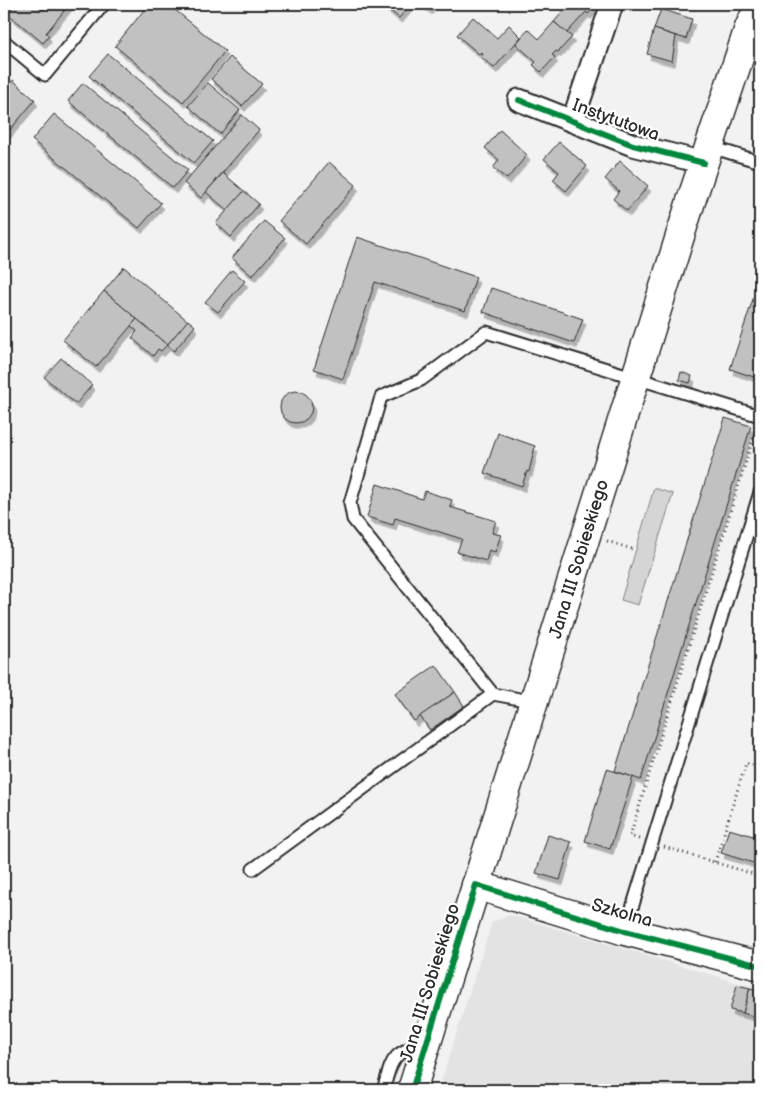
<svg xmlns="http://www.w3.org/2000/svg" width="764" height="1094" font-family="'Balsamiq Sans',sans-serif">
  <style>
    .built { fill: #e3e3e3 }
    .green { fill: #d5d5d5; stroke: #808080 }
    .building { fill: #c1c1c1; stroke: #2b2b2b; filter: url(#shadow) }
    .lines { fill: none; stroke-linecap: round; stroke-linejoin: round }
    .service-casing { stroke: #2b2b2b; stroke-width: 15 }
    .minor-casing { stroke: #2b2b2b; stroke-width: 25 }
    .tertiary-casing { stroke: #2b2b2b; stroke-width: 31 }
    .secondary-casing { stroke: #2b2b2b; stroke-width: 31 }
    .path { stroke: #2b2b2b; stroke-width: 3; stroke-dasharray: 1 4; stroke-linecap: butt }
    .service { stroke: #fff; stroke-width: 11 }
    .minor { stroke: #fff; stroke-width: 21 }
    .tertiary { stroke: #fff; stroke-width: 28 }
    .secondary { stroke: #fff; stroke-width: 28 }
    .cycleway-casing { stroke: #fff; stroke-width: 9 }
    .cycleway { stroke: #00873e; stroke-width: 6 }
    .labels { text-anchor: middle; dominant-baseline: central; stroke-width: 4.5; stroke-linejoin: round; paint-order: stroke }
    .street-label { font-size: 18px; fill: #2b2b2b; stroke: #fff }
  </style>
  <defs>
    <filter id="shadow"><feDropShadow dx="3" dy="5.5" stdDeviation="0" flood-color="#0004"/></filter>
  </defs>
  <rect width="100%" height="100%" fill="#f2f2f2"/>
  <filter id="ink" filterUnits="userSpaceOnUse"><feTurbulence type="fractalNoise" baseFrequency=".02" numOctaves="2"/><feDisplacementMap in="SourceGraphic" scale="10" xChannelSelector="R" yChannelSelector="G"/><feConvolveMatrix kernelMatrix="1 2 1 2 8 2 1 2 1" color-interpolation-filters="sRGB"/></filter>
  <g filter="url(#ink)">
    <polygon class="built" points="510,915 760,989 760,1090 446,1090 439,1088 492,922"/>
    <polygon class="green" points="654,488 673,494 638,605 621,600"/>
    <g class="building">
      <polygon points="4,4 15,4 8,12 4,8"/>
      <polygon points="15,4 35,4 43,10 48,4 55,4 64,11 46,33 49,36 43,43 7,13"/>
      <polygon points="55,4 70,4 64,11"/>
      <polygon points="149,4 168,4 225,51 183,102 115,46"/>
      <polygon points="382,4 411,4 399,18"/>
      <polygon points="422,4 434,4 429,9"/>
      <polygon points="561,4 592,4 595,6 588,14 586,12 567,33 554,22 566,8"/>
      <polygon points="661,9 692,19 686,39 654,29"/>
      <polygon points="473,17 497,38 509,25 521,37 494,68 481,57 483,54 481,52 479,54 457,35"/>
      <polygon points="554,22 572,37 558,52 556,51 552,55 555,57 541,72 533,65 536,62 516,44 528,29 539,39"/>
      <polygon points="654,29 676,36 672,61 647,54"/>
      <polygon points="108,54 213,141 194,163 89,76"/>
      <polygon points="230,57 262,84 242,106 211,79"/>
      <polygon points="13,80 35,100 4,137 4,91"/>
      <polygon points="83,83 188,170 173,188 68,101"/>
      <polygon points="208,83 240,110 220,134 188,106"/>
      <polygon points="54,114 161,203 139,228 32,140"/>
      <polygon points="242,115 259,130 201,198 184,183"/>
      <polygon points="500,130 527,155 507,179 493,168 499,160 485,148"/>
      <polygon points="559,142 587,166 566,191 553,180 559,172 544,159"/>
      <polygon points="620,161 648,186 627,211 613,199 619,191 605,179"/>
      <polygon points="329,162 356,185 306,244 279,221"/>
      <polygon points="223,173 244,191 228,211 206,192"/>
      <polygon points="244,191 259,204 231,237 216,223"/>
      <polygon points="264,221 285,238 252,276 232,258"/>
      <polygon points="357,237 476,277 465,311 375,282 343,379 314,369"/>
      <polygon points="124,267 188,321 167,345 104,291"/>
      <polygon points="232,270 245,281 218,312 205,302"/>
      <polygon points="491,288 583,319 574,343 483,312"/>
      <polygon points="104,291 137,319 96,367 63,340"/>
      <polygon points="760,291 760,379 730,369 755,293 759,295"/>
      <polygon points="137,319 167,345 161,351 158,349 153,356 132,338 137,331 131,326"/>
      <polygon points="188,320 195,326 174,351 167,345"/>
      <polygon points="61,358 92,385 76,404 44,377"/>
      <polygon points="681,372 692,376 690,383 679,380"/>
      <circle cx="296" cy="407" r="16"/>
      <polygon points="725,418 751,426 641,780 615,771"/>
      <polygon points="498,433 535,446 529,472 527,471 522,486 484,473"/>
      <polygon points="377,484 422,499 425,491 452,500 450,507 496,521 492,533 501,535 495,552 489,550 486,561 457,552 462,539 395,518 393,525 367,517"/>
      <polygon points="436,665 455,692 414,721 395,694"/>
      <polygon points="455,692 464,706 430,730 420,716"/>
      <polygon points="607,769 633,777 610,849 585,841"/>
      <polygon points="729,829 760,838 760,865 721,853"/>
      <polygon points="548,835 571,842 560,880 536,873"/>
      <polygon points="737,985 750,988 743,1013 730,1010"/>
      <polygon points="750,988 760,991 760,1018 743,1013"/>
    </g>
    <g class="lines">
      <defs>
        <g id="service">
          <polyline points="4,41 45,75 104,4"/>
          <polyline points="711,147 760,162"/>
          <polyline points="535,702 493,694 353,519 350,503 381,397 421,380 486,332 760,416"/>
          <polyline points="253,869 493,694"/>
          <polyline points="625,931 760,492"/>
          <path d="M383,1090C393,1058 391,1053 425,1043"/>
        </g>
        <g id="minor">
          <polyline points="519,100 633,145 704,163"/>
          <polyline points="573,120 612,4"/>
        </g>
        <polyline id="tertiary" points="476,885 625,931 760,966"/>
        <polyline id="secondary" points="412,1090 692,198 749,28 760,4"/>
      </defs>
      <use href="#service" class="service-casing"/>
      <use href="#minor" class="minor-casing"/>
      <use href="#tertiary" class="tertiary-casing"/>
      <use href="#secondary" class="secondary-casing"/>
      <g class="path">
        <polyline points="607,541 635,550"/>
        <polyline points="639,839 630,836 756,429"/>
        <polyline points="664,847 760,876"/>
        <polyline points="715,862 746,763 760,767"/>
      </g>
      <use href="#service" class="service"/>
      <use href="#minor" class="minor"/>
      <use href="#tertiary" class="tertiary"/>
      <use href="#secondary" class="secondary"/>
      <defs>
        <g id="cycleway">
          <polyline points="519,100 633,145 704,163"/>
          <polyline points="412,1090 476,885 625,931 760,966"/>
        </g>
      </defs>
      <use href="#cycleway" class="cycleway-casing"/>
      <use href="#cycleway" class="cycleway"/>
    </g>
  </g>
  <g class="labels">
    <g class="street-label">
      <text transform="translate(616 120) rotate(20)">Instytutowa</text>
      <text transform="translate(579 559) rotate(-73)">Jana III Sobieskiego</text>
      <text transform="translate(622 913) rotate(16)">Szkolna</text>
      <text transform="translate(430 983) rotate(-73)">Jana III Sobieskiego</text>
    </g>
  </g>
  <rect width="764" height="1094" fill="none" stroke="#fff" stroke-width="20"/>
  <rect x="10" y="10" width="744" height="1074" fill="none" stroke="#2b2b2b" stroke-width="2" filter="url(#ink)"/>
</svg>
